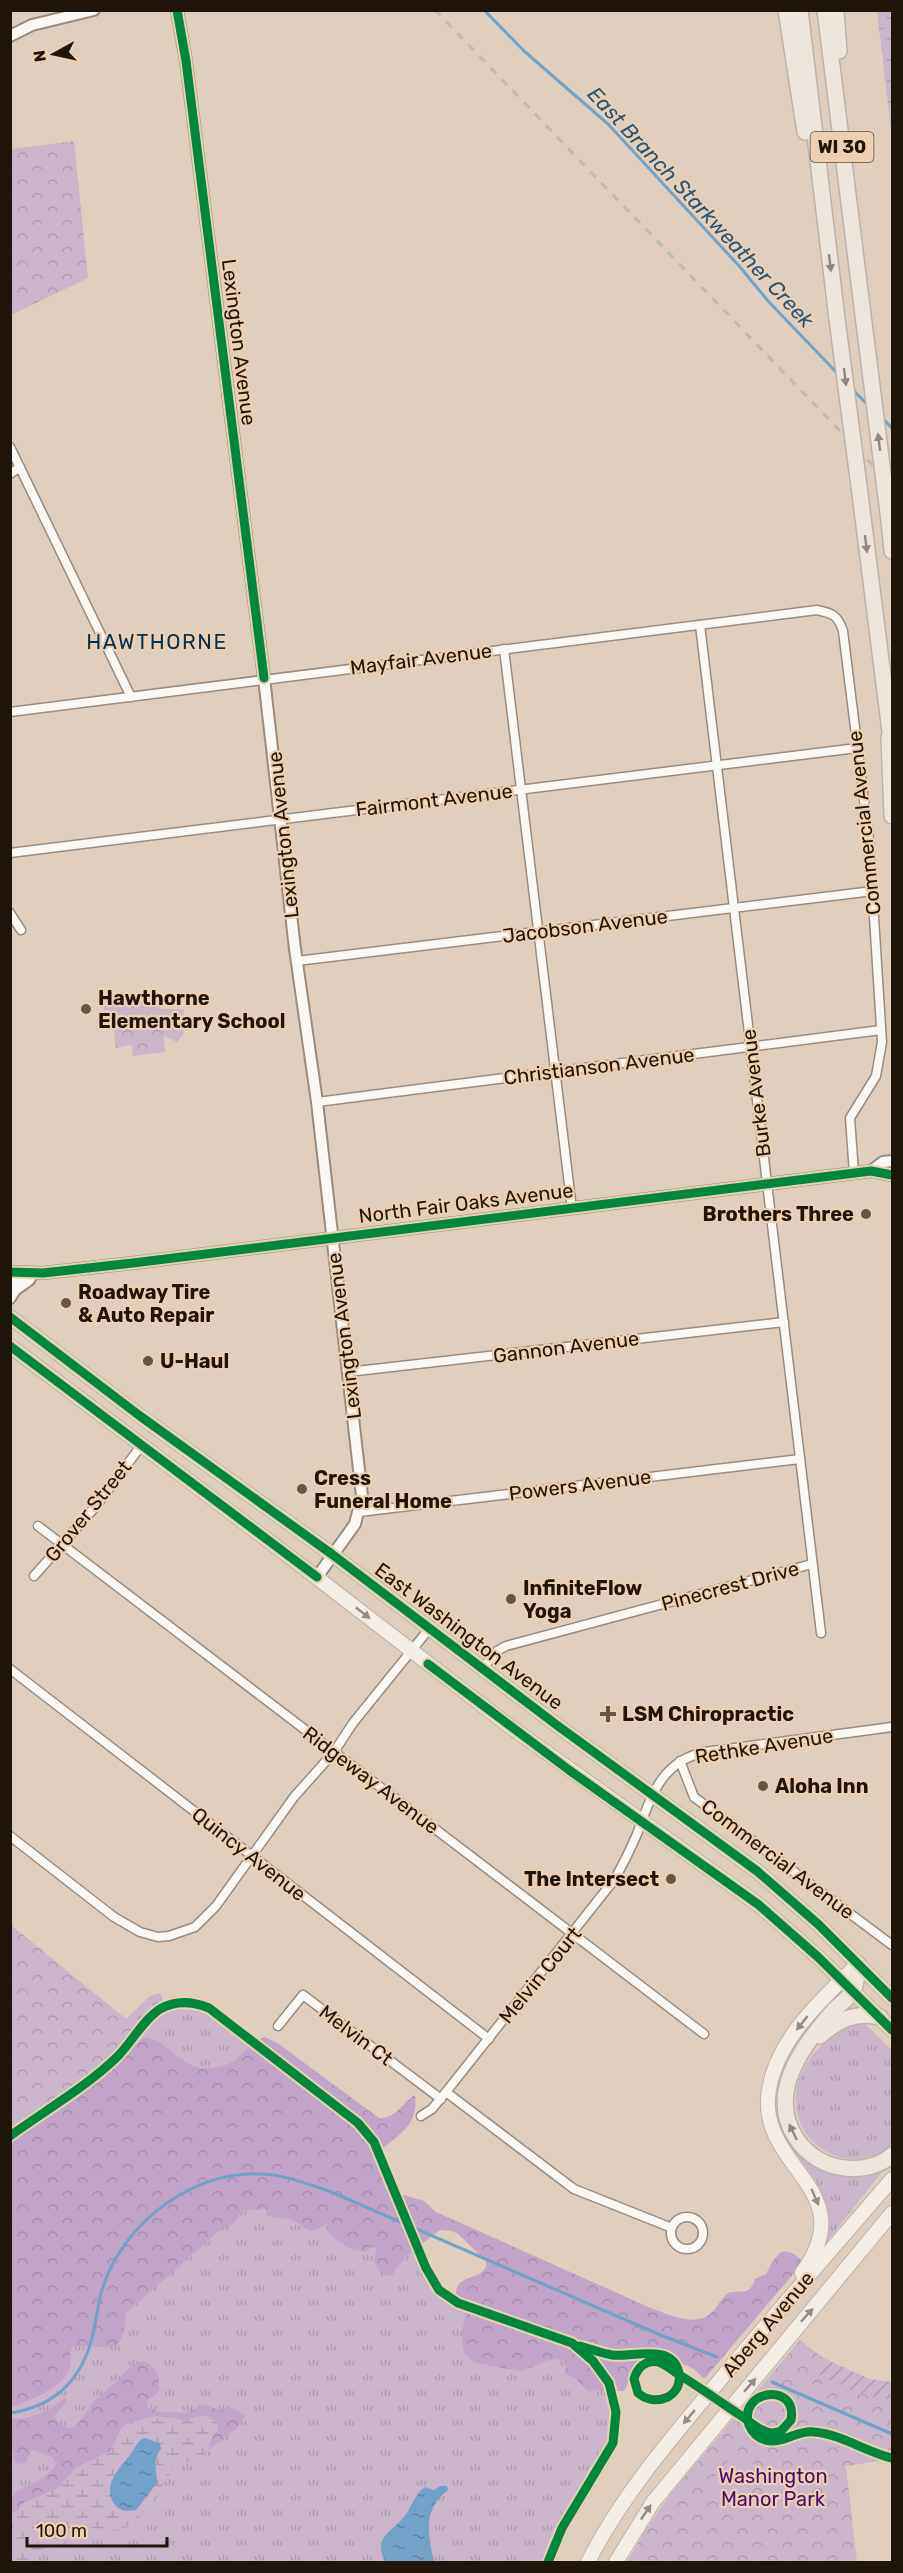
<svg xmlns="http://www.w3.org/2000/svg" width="903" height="2573" font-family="Rubik,sans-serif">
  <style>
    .grass { fill: url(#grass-tufts) }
    .forest { fill: url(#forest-crowns) }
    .wetland { fill: url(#wetland-marsh) }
    .park { fill: url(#park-crowns) }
    .garden { fill: url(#garden-furrows) }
    .pitch { fill: #cbb5cb }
    .water { fill: url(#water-ripples) }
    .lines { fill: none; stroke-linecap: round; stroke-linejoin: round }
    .stream { stroke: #72a2c8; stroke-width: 3 }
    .minor-casing { stroke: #998c7f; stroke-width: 11 }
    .tertiary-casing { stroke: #998c7f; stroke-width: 14 }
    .primary-casing { stroke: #bbb2aa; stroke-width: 16 }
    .motorway-casing { stroke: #bbb2aa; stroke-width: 18 }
    .minor { stroke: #faf8f5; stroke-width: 8 }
    .tertiary { stroke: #faf8f5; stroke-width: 10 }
    .primary { stroke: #f4ede6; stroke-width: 14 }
    .motorway { stroke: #eee5dd; stroke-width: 15 }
    .rail { stroke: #bfbbb6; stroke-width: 3; stroke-dasharray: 8 8; stroke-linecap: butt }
    .motorway-bridge-casing { stroke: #bbb2aa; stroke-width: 18; stroke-linecap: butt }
    .motorway-bridge { stroke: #eee5dd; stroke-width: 15 }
    .cycleway-casing { stroke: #edcfb1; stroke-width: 13 }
    .cycleway { stroke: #00873e; stroke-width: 9 }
    .oneway { fill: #91877e }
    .oneway2 { fill: #958c83 }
    .poi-dot { fill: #635649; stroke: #edcfb1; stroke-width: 2 }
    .labels { text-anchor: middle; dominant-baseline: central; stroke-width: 4.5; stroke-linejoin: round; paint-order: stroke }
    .shield { fill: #edcfb1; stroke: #5e4d3c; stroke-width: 1.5 }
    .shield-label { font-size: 18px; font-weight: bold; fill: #20150a }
    .street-label { font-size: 20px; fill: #20150a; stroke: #edcfb1 }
    .poi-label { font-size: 20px; font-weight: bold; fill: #20150a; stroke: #edcfb1; text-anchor: start }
    .park-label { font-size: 20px; fill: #470c6c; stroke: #edcfb1 }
    .water-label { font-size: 21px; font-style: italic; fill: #215681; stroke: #edcfb1 }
    .neighbourhood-label { font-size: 21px; letter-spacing: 1.5px; fill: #003255; stroke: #edcfb1 }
  </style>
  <defs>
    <pattern id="grass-tufts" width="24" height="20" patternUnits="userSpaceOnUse" patternTransform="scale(1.5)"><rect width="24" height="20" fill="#cbb5cb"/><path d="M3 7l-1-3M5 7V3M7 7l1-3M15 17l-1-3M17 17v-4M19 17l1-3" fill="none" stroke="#ae9bad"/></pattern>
    <pattern id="forest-crowns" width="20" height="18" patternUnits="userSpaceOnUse" patternTransform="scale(1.5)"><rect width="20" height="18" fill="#c1a4c7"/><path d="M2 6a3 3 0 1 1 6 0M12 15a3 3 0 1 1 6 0" fill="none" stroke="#a68caa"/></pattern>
    <pattern id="wetland-marsh" width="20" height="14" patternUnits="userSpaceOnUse" patternTransform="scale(1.5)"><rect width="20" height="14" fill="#cbb5cb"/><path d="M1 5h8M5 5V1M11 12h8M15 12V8" fill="none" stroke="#ae9bad"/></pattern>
    <pattern id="park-crowns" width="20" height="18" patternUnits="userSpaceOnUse" patternTransform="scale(1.5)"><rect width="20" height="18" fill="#cbb5cb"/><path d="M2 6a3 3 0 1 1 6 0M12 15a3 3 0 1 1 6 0" fill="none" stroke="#ae9bad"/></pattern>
    <pattern id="garden-furrows" width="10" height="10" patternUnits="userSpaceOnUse" patternTransform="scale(1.5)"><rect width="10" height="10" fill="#cbb5cb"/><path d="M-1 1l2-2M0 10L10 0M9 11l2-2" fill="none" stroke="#ae9bad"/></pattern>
    <pattern id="water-ripples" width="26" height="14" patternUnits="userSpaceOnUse" patternTransform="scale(1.5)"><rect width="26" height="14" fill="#72a2c8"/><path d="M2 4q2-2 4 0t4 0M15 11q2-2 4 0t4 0" fill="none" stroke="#5d83a1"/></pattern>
  </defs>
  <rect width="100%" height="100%" fill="#e0cfbe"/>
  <g class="grass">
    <path d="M836,1995L838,1997C810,2026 763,2066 779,2113C784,2127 794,2141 801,2155L885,2168L821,2249C821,2233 825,2213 822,2198C818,2178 799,2160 788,2143C751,2085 797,2035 836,1995Z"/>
    <polygon points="177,2006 196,2007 208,2012 371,2143 430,2284 447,2302 531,2332 607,2386 614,2416 609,2444 561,2523 545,2562 11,2562 11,2150 124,2055 159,2015"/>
    <path d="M862,2021L892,2050V2148C822,2189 760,2106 820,2047C833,2033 843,2026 862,2021Z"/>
  </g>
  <g class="forest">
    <path d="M264,2037L276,2042L379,2118C397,2119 401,2103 415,2095C419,2128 396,2135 375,2155L386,2190L424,2201L436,2212L653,2309C670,2315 697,2328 712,2312C718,2306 721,2299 728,2293C743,2289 749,2297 755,2279L766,2274L772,2262L781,2252C789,2250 795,2254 801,2260L800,2266L706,2377L703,2378L694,2369L657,2352C651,2355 644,2357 640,2361C630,2368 631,2381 624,2391L595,2390L589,2392L576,2379L565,2374L567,2362C549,2353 535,2369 520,2371L476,2363L465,2355C462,2347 461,2336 463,2327C463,2323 466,2318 465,2314C463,2304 453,2298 457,2287C464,2273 487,2280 486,2261L458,2234L452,2231L440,2230L406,2256L392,2275C381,2275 379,2270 374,2261L377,2248L372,2247L365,2252L351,2249L335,2239L330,2234L327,2222C309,2239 306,2226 292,2220C285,2217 275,2218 267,2216L266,2209L242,2211L235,2222L219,2231L126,2313C123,2361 108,2344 73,2346C68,2354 73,2361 69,2369C59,2392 31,2398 11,2408V2140L144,2038C172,2037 180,2082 228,2064C243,2058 245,2045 264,2037Z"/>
    <path d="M143,2361C158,2368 160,2376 159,2392L147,2401L148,2408L159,2412L187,2413L202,2404C207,2405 212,2408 216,2409C228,2413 228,2400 245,2416L236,2429L208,2450L210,2438L198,2416L184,2421L156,2416L127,2423L111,2451L76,2468L58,2488L23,2503L18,2511L13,2512C4,2490 28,2488 43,2478C48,2474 52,2469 56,2464L52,2457L30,2449L27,2462L22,2464L16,2463L11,2444V2419C32,2420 50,2410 66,2397L67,2401L54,2417L63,2426L70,2428L77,2425L94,2401L116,2382L131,2366Z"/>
  </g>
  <g class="wetland">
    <polygon points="877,11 892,11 892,138"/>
    <path d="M205,2415L217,2422L218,2430C210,2438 207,2457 196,2461C189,2463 184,2460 177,2463L154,2499L133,2525L120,2529L78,2534L36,2559L34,2562H16L11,2530L23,2504L58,2488L76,2468L110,2451L121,2429L127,2423L157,2418H173L184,2421Z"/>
  </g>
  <g class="park">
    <polygon points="74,141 88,278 11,315 11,149"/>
    <polygon points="101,987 106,996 116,1004 160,1000 161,1009 184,1009 183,1035 177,1042 164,1036 165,1052 133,1056 132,1045 116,1048 112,1019 105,1020"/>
    <polygon points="11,1925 126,2019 150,1996 160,1993 165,2004 111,2058 11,2132"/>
    <path d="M800,2340C826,2362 858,2382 892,2382V2459L846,2466L857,2562H627L645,2531L672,2492Z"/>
  </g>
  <path class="garden" d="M823,2358L870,2379L892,2382V2399C865,2399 839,2384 815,2372Z"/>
  <polygon class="pitch" points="737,2450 755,2465 730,2493 713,2478"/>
  <g class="water">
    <path d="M145,2438L160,2443L161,2449C152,2460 157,2470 157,2483L136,2510C128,2511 121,2512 115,2505C101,2486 119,2469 130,2455C136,2448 136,2441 145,2438Z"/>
    <path d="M440,2486H447L448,2490C422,2510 428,2534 434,2562H385C372,2535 394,2532 406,2514C413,2504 414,2495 425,2487L434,2490Z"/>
  </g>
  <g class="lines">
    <g class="stream">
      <polyline points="484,10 524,51 608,124 740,267 768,301 838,374"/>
      <polyline points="853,390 867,404"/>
      <polyline points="883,419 892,428"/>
      <polyline points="772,2382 892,2434"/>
      <path d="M10,2413C53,2407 81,2381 92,2338C97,2321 97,2302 104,2284C126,2221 194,2170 262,2174C286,2175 307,2184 329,2191L658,2334L717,2357"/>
    </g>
    <defs>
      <g id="minor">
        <polyline points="10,447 131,697"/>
        <polyline points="10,474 20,467"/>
        <polyline points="700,625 821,1633"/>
        <polyline points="504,649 572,1209"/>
        <path d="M10,712L817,610C832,613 838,615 843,631L869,840L882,1042L876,1076L850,1118L854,1173"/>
        <polyline points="10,853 857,748"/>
        <polyline points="10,913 21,930"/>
        <polyline points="297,961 873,891"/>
        <polyline points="317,1102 881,1030"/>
        <polyline points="348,1372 784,1322"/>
        <polyline points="359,1512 800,1459"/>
        <polyline points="38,1526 704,2034"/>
        <polyline points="34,1576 96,1506 141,1446"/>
        <polyline points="10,1669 489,2039"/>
        <polyline points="482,1669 497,1651 506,1646 812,1564"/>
        <polyline points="680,1761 694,1797 892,1945"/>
        <polyline points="10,1836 114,1917 140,1932 158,1937 169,1936 195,1927 216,1906 294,1797 334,1752 353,1723 429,1629"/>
        <polyline points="278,2026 303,1995 441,2099"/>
        <polyline points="446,2092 574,2189 672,2228"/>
        <path d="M421,2116L432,2109L446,2092L614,1880C623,1865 630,1850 637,1834C651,1797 661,1761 705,1752L892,1727"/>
        <circle cx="687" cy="2233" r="16"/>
      </g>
      <g id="tertiary">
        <polyline points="177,10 186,61 264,678 295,949 317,1102 362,1496 355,1524 317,1577"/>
        <polyline points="10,36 32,25 94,10"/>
        <polyline points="871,1171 883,1162 892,1161"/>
        <polyline points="10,1272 43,1273 133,1263 871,1171 892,1175"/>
        <polyline points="10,1281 31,1277"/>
        <polyline points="10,1298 15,1290 29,1280"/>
      </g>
      <g id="primary">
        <polyline points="10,1317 140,1416 333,1555 558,1726 757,1871 818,1924 892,1998"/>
        <polyline points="10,1346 294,1560 508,1725 759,1905 818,1957 892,2030"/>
        <path d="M802,2273C862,2191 763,2169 768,2098C772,2043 821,2000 858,1964"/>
        <path d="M588,2562C621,2497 668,2442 715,2386C773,2316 833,2248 892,2179"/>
        <polyline points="616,2562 653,2502 892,2213"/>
      </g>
      <g id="motorway">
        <polyline points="786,10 805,132"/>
        <polyline points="800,10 837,319"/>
        <polyline points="825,10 864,323"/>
        <polyline points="836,10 839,51"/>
        <polyline points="859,486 892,747"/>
        <polyline points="889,521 892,551"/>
        <polyline points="889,737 892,816"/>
        <path d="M858,1964C857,1972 857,1984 853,1991C849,1998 839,2005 833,2011C804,2045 766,2092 796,2138C807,2155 825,2166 845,2168C862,2170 880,2166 892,2155"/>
        <path d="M820,2036C838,2020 856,2011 880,2017"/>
      </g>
    </defs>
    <use href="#minor" class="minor-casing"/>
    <use href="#tertiary" class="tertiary-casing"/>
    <use href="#primary" class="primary-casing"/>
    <use href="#motorway" class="motorway-casing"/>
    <use href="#minor" class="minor"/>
    <use href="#tertiary" class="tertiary"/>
    <use href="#primary" class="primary"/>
    <use href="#motorway" class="motorway"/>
    <polyline class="rail" points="435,10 892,485"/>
    <defs>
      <g id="motorway-bridge">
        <polyline points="837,319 859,486"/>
        <polyline points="864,323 889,521"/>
      </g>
    </defs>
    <use href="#motorway-bridge" class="motorway-bridge-casing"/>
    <use href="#motorway-bridge" class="motorway-bridge"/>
    <defs>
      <g id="cycleway">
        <polyline points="177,10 186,61 264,678"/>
        <polyline points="10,1272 43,1273 133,1263 871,1171 892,1175"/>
        <polyline points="10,1317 140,1416 333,1555 558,1726 757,1871 818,1924 892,1998"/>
        <polyline points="10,1346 317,1577"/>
        <polyline points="428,1664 569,1770 759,1905 818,1957 892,2030"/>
        <path d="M10,2136C46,2110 86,2087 117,2057C132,2042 143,2020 160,2009C176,2000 192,2001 209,2008L358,2123L374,2142L426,2268L439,2290L458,2303L572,2343L593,2361L609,2383L616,2412L613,2443L562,2528L548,2562"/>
        <path d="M580,2346C591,2349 601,2353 612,2355C632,2358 672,2342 679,2373C683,2397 655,2408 638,2393L634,2379C637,2368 646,2359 658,2362C665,2364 672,2370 678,2374C699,2387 719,2401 740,2415C748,2420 757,2429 767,2432C772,2434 776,2433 781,2431L791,2420C798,2381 737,2390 749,2425C752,2432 758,2438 765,2440C782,2445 796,2430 814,2432C841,2434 866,2452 892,2458"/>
      </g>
    </defs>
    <use href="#cycleway" class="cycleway-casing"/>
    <use href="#cycleway" class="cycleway"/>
  </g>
  <defs><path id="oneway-solid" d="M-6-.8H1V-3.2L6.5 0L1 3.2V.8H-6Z" transform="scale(1.5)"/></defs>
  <g class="oneway">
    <use href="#oneway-solid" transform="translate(830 263) rotate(83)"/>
    <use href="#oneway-solid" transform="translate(845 377) rotate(83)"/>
    <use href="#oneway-solid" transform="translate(879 442) rotate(-97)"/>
    <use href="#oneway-solid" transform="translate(866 544) rotate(83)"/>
    <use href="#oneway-solid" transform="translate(793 2132) rotate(-116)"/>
  </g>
  <g class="oneway2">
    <use href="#oneway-solid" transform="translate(363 1613) rotate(38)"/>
    <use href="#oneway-solid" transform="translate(802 2023) rotate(128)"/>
    <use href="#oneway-solid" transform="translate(815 2197) rotate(66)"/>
    <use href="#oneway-solid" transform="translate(807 2315) rotate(-48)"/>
    <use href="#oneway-solid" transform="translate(750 2385) rotate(-49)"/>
    <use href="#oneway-solid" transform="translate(689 2417) rotate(130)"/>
    <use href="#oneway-solid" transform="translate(646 2512) rotate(-56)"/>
  </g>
  <g class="poi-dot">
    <circle cx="86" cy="1009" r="6"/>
    <circle cx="866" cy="1214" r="6"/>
    <circle cx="66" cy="1303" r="6"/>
    <circle cx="148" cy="1361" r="6"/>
    <circle cx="302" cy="1489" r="6"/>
    <circle cx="511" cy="1599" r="6"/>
    <path d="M605 1705h6v6h6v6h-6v6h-6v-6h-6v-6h6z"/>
    <circle cx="763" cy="1786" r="6"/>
    <circle cx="671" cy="1879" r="6"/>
  </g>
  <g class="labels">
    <rect class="shield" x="810.5" y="132" width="63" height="30" rx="4.5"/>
    <g class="shield-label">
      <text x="842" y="147">WI 30</text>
    </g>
    <g class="street-label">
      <text transform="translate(239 342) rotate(83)">Lexington Avenue</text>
      <text transform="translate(421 659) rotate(-7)">Mayfair Avenue</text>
      <text transform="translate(434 800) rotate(-7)">Fairmont Avenue</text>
      <text transform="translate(864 823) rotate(-96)">Commercial Avenue</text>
      <text transform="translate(283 835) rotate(-96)">Lexington Avenue</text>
      <text transform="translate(585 926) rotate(-7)">Jacobson Avenue</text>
      <text transform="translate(599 1066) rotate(-7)">Christianson Avenue</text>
      <text transform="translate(756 1093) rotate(-97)">Burke Avenue</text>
      <text transform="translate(466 1203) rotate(-7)">North Fair Oaks Avenue</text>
      <text transform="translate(344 1336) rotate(-97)">Lexington Avenue</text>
      <text transform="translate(566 1347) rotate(-7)">Gannon Avenue</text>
      <text transform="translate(580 1485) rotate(-7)">Powers Avenue</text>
      <text transform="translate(88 1511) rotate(-51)">Grover Street</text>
      <text transform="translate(730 1586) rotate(-15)">Pinecrest Drive</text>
      <text transform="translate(469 1636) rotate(37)">East Washington Avenue</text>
      <text transform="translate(764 1746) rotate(-9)">Rethke Avenue</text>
      <text transform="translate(371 1780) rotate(37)">Ridgeway Avenue</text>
      <text transform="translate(249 1854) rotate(38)">Quincy Avenue</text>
      <text transform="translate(778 1859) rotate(37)">Commercial Avenue</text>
      <text transform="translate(540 1975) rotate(-51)">Melvin Court</text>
      <text transform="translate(356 2035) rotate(37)">Melvin Ct</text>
      <text transform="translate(768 2324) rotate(-50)">Aberg Avenue</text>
    </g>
    <g class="poi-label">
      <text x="98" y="998">Hawthorne<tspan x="98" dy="23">Elementary School</tspan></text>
      <text x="854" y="1214" text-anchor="end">Brothers Three</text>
      <text x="78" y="1292">Roadway Tire<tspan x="78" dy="23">&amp; Auto Repair</tspan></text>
      <text x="160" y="1361">U-Haul</text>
      <text x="314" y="1478">Cress<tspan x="314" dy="23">Funeral Home</tspan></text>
      <text x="523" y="1588">InfiniteFlow<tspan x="523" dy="23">Yoga</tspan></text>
      <text x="622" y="1714">LSM Chiropractic</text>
      <text x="775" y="1786">Aloha Inn</text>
      <text x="659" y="1879" text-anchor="end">The Intersect</text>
    </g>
    <g class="park-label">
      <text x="773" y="2476">Washington<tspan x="773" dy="23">Manor Park</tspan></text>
    </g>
    <g class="water-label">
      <text transform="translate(701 207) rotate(47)">East Branch Starkweather Creek</text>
    </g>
    <g class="neighbourhood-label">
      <text x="157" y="641">HAWTHORNE</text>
    </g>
  </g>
  <rect width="903" height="2573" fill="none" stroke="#20150a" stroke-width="24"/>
  <g transform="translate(54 54) rotate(262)" stroke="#edcfb1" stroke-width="4.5" paint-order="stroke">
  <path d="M0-4.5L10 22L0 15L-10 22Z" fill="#20150a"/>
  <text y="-9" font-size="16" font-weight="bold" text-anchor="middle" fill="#20150a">N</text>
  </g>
  <path d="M27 2537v9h140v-9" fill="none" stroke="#20150a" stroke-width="3"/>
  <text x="36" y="2537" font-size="18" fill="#20150a" stroke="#edcfb1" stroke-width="4.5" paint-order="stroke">100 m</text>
</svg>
